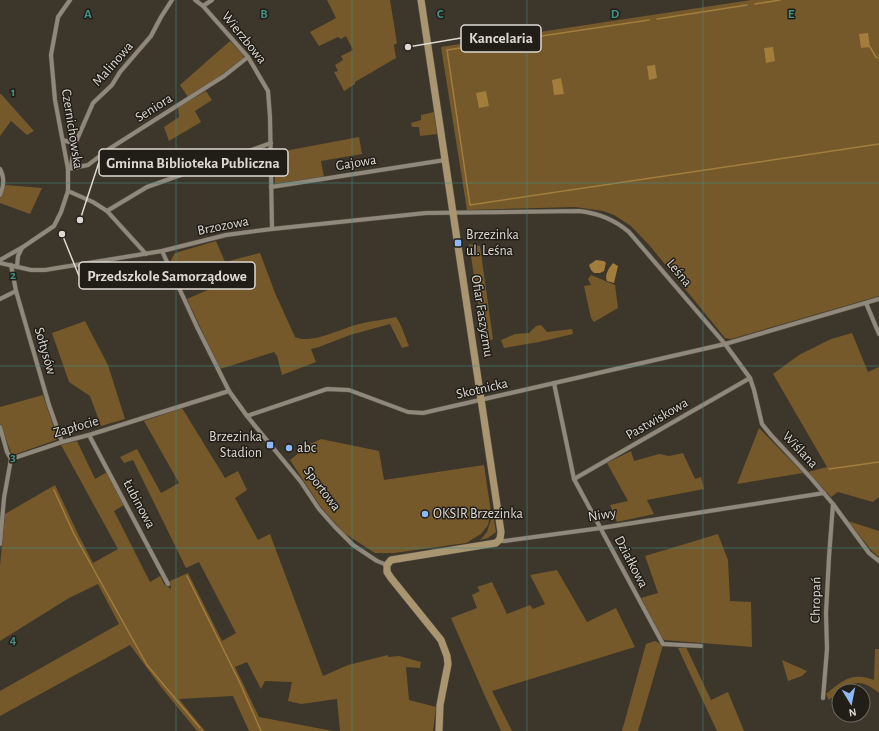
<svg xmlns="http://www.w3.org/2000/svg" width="879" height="731" font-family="'Alegreya Sans',sans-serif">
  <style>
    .green { fill: #75592b }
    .water { fill: #a37d3c }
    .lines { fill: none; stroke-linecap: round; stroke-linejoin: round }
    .stream { stroke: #a37d3c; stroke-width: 1.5 }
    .street-casing { stroke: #585248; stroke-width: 5 }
    .secondary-casing { stroke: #585248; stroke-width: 8 }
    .street { stroke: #90887b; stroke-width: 4 }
    .secondary { stroke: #aa9571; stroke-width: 7 }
    .grid { fill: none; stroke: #428f87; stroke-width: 1; stroke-opacity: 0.55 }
    .poi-dot { fill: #8db9fc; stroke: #211e18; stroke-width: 1.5 }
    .labels { text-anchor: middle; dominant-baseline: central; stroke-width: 3; stroke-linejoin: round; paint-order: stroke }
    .street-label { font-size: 14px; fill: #ddd9d2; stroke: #211e18 }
    .poi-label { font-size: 14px; fill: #ddd9d2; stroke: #211e18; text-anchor: start }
    .grid-label { font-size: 13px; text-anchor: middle; font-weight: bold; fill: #428f87; stroke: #211e18; stroke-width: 3; stroke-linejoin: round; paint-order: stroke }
    .leader { fill: none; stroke: #ddd9d2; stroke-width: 1.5 }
    .callout-dot { fill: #ddd9d2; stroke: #211e18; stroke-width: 1.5 }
    .callout { fill: #211e18; stroke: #ddd9d2; stroke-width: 1.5 }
    .callout-label { font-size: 15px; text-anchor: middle; font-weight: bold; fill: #ddd9d2 }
  </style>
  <rect width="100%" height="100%" fill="#3d362a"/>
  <g class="green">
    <polygon points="327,0 390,0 397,43 394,45 396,58 355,82 355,84 344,91 334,72 338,71 335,65 343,60 341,56 353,50 346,36 341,39 338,37 319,46 310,32 336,18"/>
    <polygon points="751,0 879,0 879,296 731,339 725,338 650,246 631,226 614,215 603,211 575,207 467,210 441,47"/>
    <polygon points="230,41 244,55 243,59 225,74 188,97 180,85"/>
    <polygon points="206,91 212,100 195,111 201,122 169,141 164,127 179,117 178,107"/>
    <polygon points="0,94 1,94 34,131 27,135 11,121 0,136"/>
    <polygon points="434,112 437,134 420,136 419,127 412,127 411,123 421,120 421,115"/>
    <polygon points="359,137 362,154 321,161 324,177 275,184 274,153"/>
    <polygon points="6,185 42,188 30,214 0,203 0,198"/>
    <path d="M216,241L225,262L260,253L275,293L295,337C311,345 342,328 359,324C371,321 383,320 396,317C402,325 405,337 409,346L402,348L390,324L350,335L319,347L311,349L316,362L282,375L277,356L274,352L220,369L187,299L233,279L225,262L178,280L170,262L175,253Z"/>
    <polygon points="469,244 480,246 493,339 487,342 482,327"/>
    <polygon points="591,275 615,285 618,308 594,322 591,318 584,286 591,285 588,279"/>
    <polygon points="85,321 108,365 125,419 101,426 90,396 69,382 52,333"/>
    <polygon points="541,325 547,332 572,329 573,334 539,342 504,348 501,340 515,334 529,333 536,326"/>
    <polygon points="852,333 868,372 879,367 879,497 873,502 838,492 831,497 808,472 827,467 773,374 799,355 831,339"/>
    <polygon points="43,395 57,437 56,440 13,455 11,453 0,423 0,407"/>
    <polygon points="182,408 225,478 238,471 247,490 235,498 258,540 270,534 323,676 348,665 388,655 388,657 399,656 421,662 420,668 406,667 409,700 436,707 433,731 340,731 337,699 301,704 288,701 292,682 265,681 261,689 247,662 235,667 259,717 333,731 249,731 233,696 179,699 205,731 197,731 161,687 130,645 0,716 0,691 119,624 98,584 69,598 0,641 0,566 5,514 55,485 78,534 93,563 118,549 61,445 77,441 95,479 107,472 124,505 114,511 150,582 160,576 164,584 171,589 170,581 188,573 222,641 236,633 199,562 186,568 133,460 124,463 120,457 137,449 161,493 179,483 144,421"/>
    <polygon points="759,428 803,473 737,484"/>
    <polygon points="321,439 379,451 384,480 484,465 491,512 488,525 481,534 466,543 394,553 375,553 344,533 321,507 290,460 310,444"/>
    <polygon points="631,451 634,461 659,454 669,456 683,453 695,479 701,477 704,489 647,500 654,514 617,522 610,505 628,501 607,463"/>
    <polygon points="493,513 496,532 488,538 480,540 487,532"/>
    <polygon points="848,521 879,531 879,557 872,551"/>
    <polygon points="718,534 728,560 730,601 751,602 752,647 664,640 661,636 641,598 658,593 645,556"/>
    <polygon points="557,570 587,622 616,608 635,647 492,691 512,731 501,731 484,694 451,618 477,608 472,595 480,591 477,587 492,582 507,614 530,605 533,609 545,604 530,575"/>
    <polygon points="655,641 663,645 638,731 622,731 646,644"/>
    <polygon points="686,647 711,700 728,692 744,731 717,731 678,648"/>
    <path d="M875,649H879V693C857,675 848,684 829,700L826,694C843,680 852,672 874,680Z"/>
    <polygon points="782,660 807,671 802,676 788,681"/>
  </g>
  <g class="water">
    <polygon points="868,33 870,47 861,48 859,34"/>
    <polygon points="773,47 775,61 766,63 764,48"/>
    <polygon points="655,65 657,78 649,80 647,66"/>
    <polygon points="561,78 564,94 554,95 552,80"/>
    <polygon points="486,91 489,106 479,108 476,93"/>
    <polygon points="596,260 604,261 606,263 604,271 600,273 594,273 591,270 589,265"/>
    <path d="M613,263L618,266L614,283L607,281C604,275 609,268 613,263Z"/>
  </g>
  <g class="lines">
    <g class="stream">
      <polyline points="755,4 780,0"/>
      <polyline points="657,19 747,5"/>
      <polyline points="649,20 447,50 470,205 879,144"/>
      <polyline points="870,47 876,57 879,58"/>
      <polyline points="829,469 879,462"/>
      <polyline points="54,490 74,534 147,665 200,728"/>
      <polyline points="187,576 240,683 261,731"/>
      <polyline points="202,730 202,731"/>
    </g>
    <defs>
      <g id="street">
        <polyline points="195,0 203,6 248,57 268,91 270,117 272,229"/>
        <polyline points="203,6 212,0"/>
        <polyline points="63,140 75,144 93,103 112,85 120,72 151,36 161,17 172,0"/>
        <path d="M0,169C5,178 4,186 0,195"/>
        <polyline points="68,169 88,165 109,149 224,76 248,57"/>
        <polyline points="68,169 71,166 75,144"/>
        <polyline points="271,187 445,160"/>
        <polyline points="68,191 93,202 107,211 146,254"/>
        <polyline points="107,211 147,187 271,143"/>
        <polyline points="162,251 197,327 229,391 247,416 301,482 319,509 335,527 353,545 377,561 387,565"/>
        <polyline points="0,260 23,247 54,226 61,212 68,191 68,169 55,100 51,55 58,17 70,0"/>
        <path d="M0,263L31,270H45L162,251L226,235L272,229L426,213L579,211C598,213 615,220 629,232L725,344L879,299"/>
        <polyline points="11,265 16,291 49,405 62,442"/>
        <polyline points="17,267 18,256 22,248"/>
        <polyline points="0,299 16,291"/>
        <polyline points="866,303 879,334"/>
        <polyline points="554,383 574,479 663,644 701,646"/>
        <polyline points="247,416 327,389 349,390 408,412 423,413 725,344 750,378 754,390 762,424 771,435 810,477 833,504 869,553 879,561"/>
        <polyline points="0,427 7,452 11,459"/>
        <polyline points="89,435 168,584"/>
        <polyline points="11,459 62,442 89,435 229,391"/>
        <polyline points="574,479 750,378"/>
        <polyline points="499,541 505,541 601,528 824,493"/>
        <polyline points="0,544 4,498 11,459"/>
        <polyline points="823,698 827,649 826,613 829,557 833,504"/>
      </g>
      <polyline id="secondary" points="421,0 501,532 500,539 496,543 397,559 391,560 387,565 387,572 391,578 441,640 447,656 448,664 440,705 439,731"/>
    </defs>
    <use href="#street" class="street-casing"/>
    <use href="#secondary" class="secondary-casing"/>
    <use href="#street" class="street"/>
    <use href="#secondary" class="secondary"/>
  </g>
  <path class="grid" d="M176,0V731M352,0V731M527,0V731M703,0V731M0,183H879M0,366H879M0,548H879"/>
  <g class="poi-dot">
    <rect x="454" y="239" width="8" height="8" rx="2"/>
    <rect x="266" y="441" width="8" height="8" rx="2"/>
    <circle cx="289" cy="448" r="4"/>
    <circle cx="425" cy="514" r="4"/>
  </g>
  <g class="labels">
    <g class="street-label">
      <text transform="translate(244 38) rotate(51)">Wierzbowa</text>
      <text transform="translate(113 64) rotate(-49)">Malinowa</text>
      <text transform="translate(154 108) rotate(-32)">Seniora</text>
      <text transform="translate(72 129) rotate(81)">Czernichowska</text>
      <text transform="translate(356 163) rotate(-9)">Gajowa</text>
      <text transform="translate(223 226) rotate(-11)">Brzozowa</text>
      <text transform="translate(679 273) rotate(50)">Leśna</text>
      <text transform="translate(482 316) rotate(81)">Ofiar Faszyzmu</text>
      <text transform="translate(45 351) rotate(74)">Sołtysów</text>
      <text transform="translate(482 389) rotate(-13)">Skotnicka</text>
      <text transform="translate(657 419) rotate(-30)">Pastwiskowa</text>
      <text transform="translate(76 427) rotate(-16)">Zapłocie</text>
      <text transform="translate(800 450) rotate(46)">Wiślana</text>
      <text transform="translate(322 489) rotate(53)">Sportowa</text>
      <text transform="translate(139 504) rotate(62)">Łubinowa</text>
      <text transform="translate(602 515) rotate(-9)">Niwy</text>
      <text transform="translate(631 562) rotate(62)">Działkowa</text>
      <text transform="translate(816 600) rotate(-89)">Chropań</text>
    </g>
    <g class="poi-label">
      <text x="466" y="235">Brzezinka<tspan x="466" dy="16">ul. Leśna</tspan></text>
      <text x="262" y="437" text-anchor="end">Brzezinka<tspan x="262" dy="16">Stadion</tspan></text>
      <text x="297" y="448">abc</text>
      <text x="433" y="514">OKSIR Brzezinka</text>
    </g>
  </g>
  <g class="grid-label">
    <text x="88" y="18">A</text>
    <text x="264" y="18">B</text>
    <text x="440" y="18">C</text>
    <text x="615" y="18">D</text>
    <text x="791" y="18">E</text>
    <text x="13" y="96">1</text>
    <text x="13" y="279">2</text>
    <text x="13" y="461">3</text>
    <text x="13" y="644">4</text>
  </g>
  <path class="leader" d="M408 47L461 38M80 220L99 162M62 234L79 276"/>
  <g class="callout-dot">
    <circle cx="408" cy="47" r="4"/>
    <circle cx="80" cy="220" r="4"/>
    <circle cx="62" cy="234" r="4"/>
  </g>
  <g class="callout">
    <rect x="461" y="25" width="80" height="27" rx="4"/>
    <rect x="99" y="149" width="189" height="27" rx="4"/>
    <rect x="79" y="262" width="176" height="27" rx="4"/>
  </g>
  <g class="callout-label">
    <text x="501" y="43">Kancelaria</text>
    <text x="193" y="168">Gminna Biblioteka Publiczna</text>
    <text x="167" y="281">Przedszkole Samorządowe</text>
  </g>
  <g transform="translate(851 703) rotate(170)"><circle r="19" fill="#211e18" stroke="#6c6962"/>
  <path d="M0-3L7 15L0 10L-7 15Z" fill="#8db9fc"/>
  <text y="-6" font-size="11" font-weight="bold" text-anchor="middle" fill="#ddd9d2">N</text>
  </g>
</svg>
